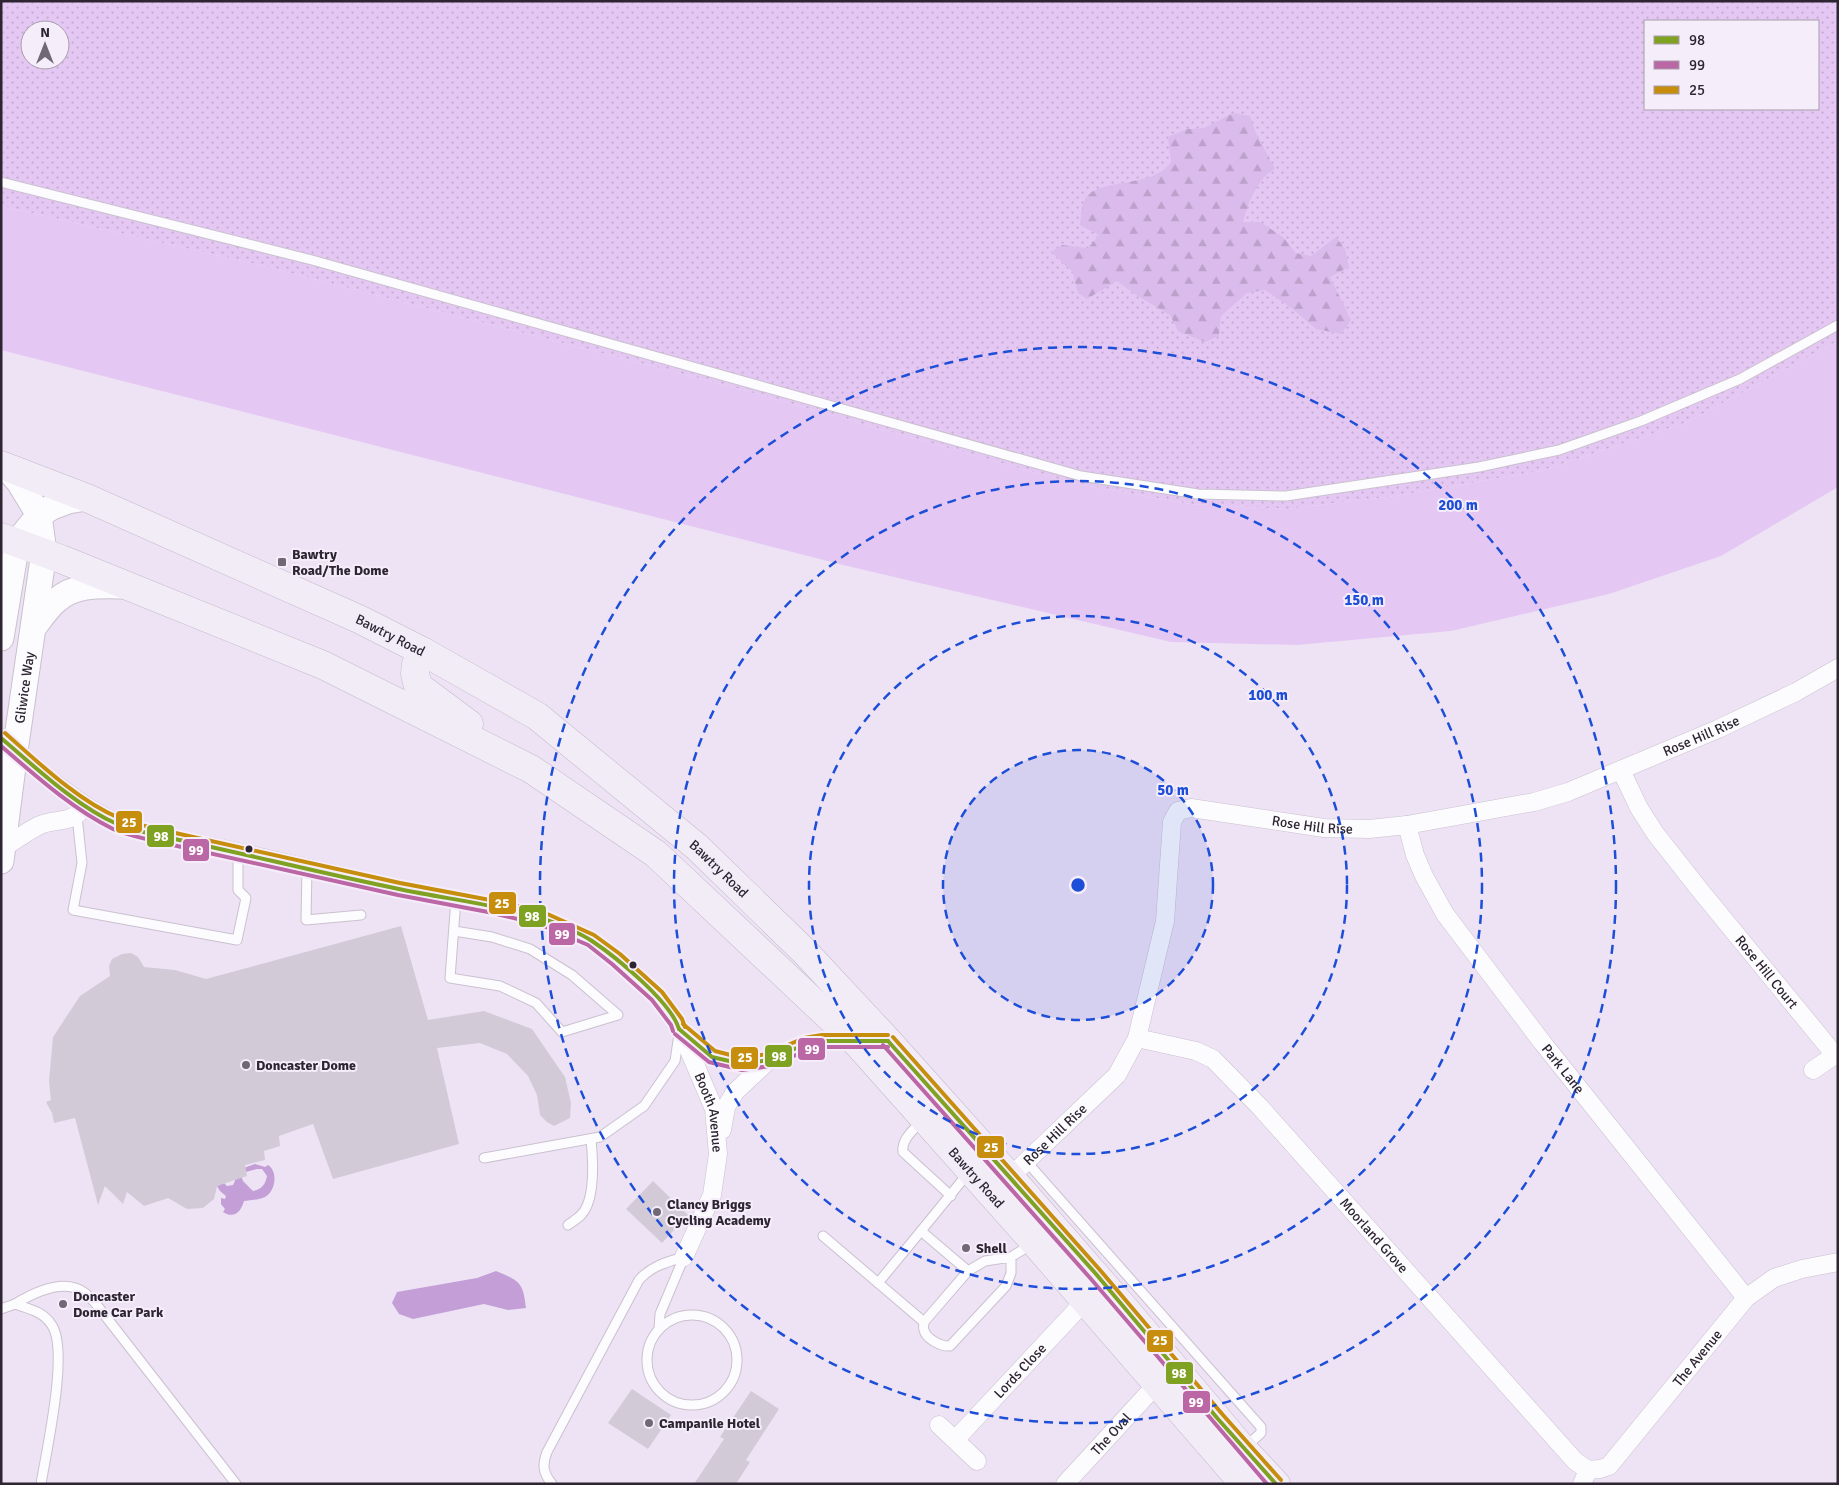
<svg xmlns="http://www.w3.org/2000/svg" width="1839" height="1485" font-family="Signika,sans-serif">
  <style>
    .grass { fill: url(#grass-dots); fill-rule: evenodd }
    .forest { fill: url(#forest-firs) }
    .park { fill: #e4c8f3 }
    .water { fill: #c39ed7; fill-rule: evenodd }
    .building { fill: #d3cad8 }
    .lines { fill: none; stroke-linecap: round; stroke-linejoin: round }
    .lane-casing { stroke: #cac1cf; stroke-width: 11 }
    .street-casing { stroke: #cac1cf; stroke-width: 19 }
    .secondary-casing { stroke: #cac1cf; stroke-width: 27 }
    .highway-casing { stroke: #c4b9ca; stroke-width: 29 }
    .lane { stroke: #fcfbfd; stroke-width: 9 }
    .street { stroke: #fcfbfd; stroke-width: 18 }
    .secondary { stroke: #fcfbfd; stroke-width: 25 }
    .highway { stroke: #f2ecf7; stroke-width: 28 }
    .bus-1-casing { stroke: #f6edfb; stroke-width: 8 }
    .bus-2-casing { stroke: #f6edfb; stroke-width: 8 }
    .bus-3-casing { stroke: #f6edfb; stroke-width: 8 }
    .bus-1 { stroke: #80a222; stroke-width: 4 }
    .bus-2 { stroke: #bb66a5; stroke-width: 4 }
    .bus-3 { stroke: #c68e0c; stroke-width: 4 }
    .ring { fill: none; stroke: #1d4ed8; stroke-width: 2.5; stroke-dasharray: 9 6 }
    .poi-dot { fill: #716876; stroke: #f6edfb; stroke-width: 2 }
    .bus-dot { fill: #2d2532; stroke: #f6edfb; stroke-width: 2 }
    .labels { text-anchor: middle; dominant-baseline: central; stroke-width: 4; stroke-linejoin: round; paint-order: stroke }
    .poi-label { font-size: 14px; font-weight: bold; fill: #2d2532; stroke: #f6edfb; text-anchor: start }
    .street-label { font-size: 14px; fill: #2d2532; stroke: #f6edfb }
    .centre { fill: #1d4ed8; stroke: #f6edfb; stroke-width: 2.5 }
    .ring-label { font-size: 15px; text-anchor: middle; font-weight: bold; fill: #1d4ed8; stroke: #f6edfb; stroke-width: 4; stroke-linejoin: round; paint-order: stroke }
    .line-badge { stroke: #f6edfb; stroke-width: 2 }
    .badge-label { font-size: 14px; text-anchor: middle; font-weight: bold; fill: #fff }
  </style>
  <defs>
    <pattern id="grass-dots" width="8" height="8" patternUnits="userSpaceOnUse" patternTransform="scale(1.25)"><rect width="8" height="8" fill="#e4c8f3"/><path d="M2 2h.1M6 6h.1" fill="none" stroke="#c4acd1" stroke-width="1.8" stroke-linecap="round"/></pattern>
    <pattern id="forest-firs" width="22" height="20" patternUnits="userSpaceOnUse" patternTransform="scale(1.25)"><rect width="22" height="20" fill="#dbbbec"/><path d="M5 1l3.5 6h-7zM16 11l3.5 6h-7z" fill="#bca1cb"/></pattern>
  </defs>
  <rect width="100%" height="100%" fill="#eee3f4"/>
  <path class="grass" d="M1,1H1838V341L1688,422L1541,471L1395,496L1287,509L1190,504L1072,483L725,385L259,265L1,206ZM1645,21H1818V109H1645ZM30,30H60V60H30Z"/>
  <path class="forest" d="M1233,113L1250,116L1256,133L1275,169C1257,178 1248,204 1243,222H1260L1283,237L1296,253L1311,256L1336,237L1345,249L1349,267L1330,277L1351,320L1341,334L1316,329L1290,307L1265,290L1247,293L1221,316L1219,336L1205,342L1178,331L1170,315L1136,295L1117,281L1087,299L1078,293L1072,271L1051,252L1062,245L1088,248L1099,235L1080,225C1081,219 1081,207 1084,201C1096,176 1152,190 1171,162L1168,137L1187,129L1204,128Z"/>
  <polygon class="park" points="1,206 259,265 725,385 1072,483 1190,504 1287,509 1395,496 1541,471 1688,422 1838,341 1838,487 1721,556 1609,594 1451,631 1297,645 1171,642 843,565 1,350"/>
  <g class="water">
    <path d="M255,1164L265,1167L268,1165C278,1171 276,1191 265,1197C259,1200 251,1200 244,1201C241,1212 234,1219 223,1212L225,1209L221,1204V1198L225,1199L226,1196L220,1191L217,1186L224,1183L227,1186L233,1185L235,1181V1171ZM257,1169H262L267,1176C265,1185 262,1189 253,1191L243,1181L241,1176L242,1173Z"/>
    <path d="M496,1271C519,1281 523,1281 526,1308L508,1310L484,1304L413,1319L399,1314L392,1303L397,1292L477,1278Z"/>
  </g>
  <g class="building">
    <polygon points="401,926 428,1020 484,1011 532,1029 565,1077 571,1103 570,1118 554,1126 547,1122 540,1115 537,1095 528,1076 507,1054 480,1043 437,1048 459,1144 333,1179 313,1124 279,1136 280,1146 264,1151 265,1160 245,1165 247,1176 217,1186 214,1199 203,1208 187,1209 168,1198 144,1206 127,1192 123,1204 105,1186 98,1205 75,1118 54,1123 52,1113 46,1102 51,1100 49,1081 53,1037 80,996 110,976 109,966 112,959 122,954 131,953 138,957 144,967 175,970 206,979"/>
    <polygon points="653,1181 688,1215 662,1243 626,1209"/>
    <polygon points="632,1389 671,1415 648,1449 608,1423"/>
    <polygon points="751,1391 779,1409 746,1460 750,1462 736,1484 694,1484 724,1439 720,1437"/>
  </g>
  <g class="lines">
    <defs>
      <g id="lane">
        <polyline points="1,182 312,260 1081,476 1198,494 1286,496 1479,467 1559,450 1641,421 1740,379 1838,325"/>
        <polyline points="77,816 82,863 73,910 237,940 246,898 238,890 238,852"/>
        <polyline points="307,868 306,920 361,915"/>
        <polyline points="454,931 492,937 530,949 572,975 618,1015 562,1032 536,1003 500,986 450,978 456,899"/>
        <path d="M922,1120C915,1129 901,1139 903,1152L951,1196"/>
        <polyline points="484,1158 600,1137 644,1106 675,1061 679,1034"/>
        <polyline points="1026,1161 1261,1427 1261,1433 1245,1447"/>
        <path d="M568,1225C572,1222 577,1219 581,1215C596,1200 593,1159 591,1139"/>
        <polyline points="823,1236 924,1322"/>
        <path d="M1011,1257V1273L1006,1286L950,1346C942,1347 926,1339 924,1330C923,1328 924,1323 924,1322L968,1271L985,1261L1011,1257L1032,1244"/>
        <polyline points="968,1271 921,1231 969,1172"/>
        <polyline points="878,1283 921,1231"/>
        <polyline points="1,1309 15,1304"/>
        <circle cx="692" cy="1360" r="45"/>
        <polyline points="659,1330 660,1314 684,1257"/>
        <path d="M41,1484C46,1452 70,1348 51,1324C42,1311 29,1309 15,1304C33,1293 64,1277 85,1293C89,1296 92,1300 96,1304L236,1484"/>
        <path d="M552,1484C543,1473 542,1465 547,1452L639,1280C651,1266 667,1262 684,1257"/>
      </g>
      <g id="street">
        <path id="s1" d="M1,738L50,780L86,806L117,824L151,834L224,849L399,889L489,906L541,918L591,940L616,959L657,996L677,1022L714,1109L718,1154L712,1195L684,1257"/>
        <path id="s2" d="M1621,770L1639,808L1655,833L1699,889L1835,1055"/>
        <path id="s3" d="M1407,825L1415,855L1424,876L1445,914L1542,1042L1746,1298"/>
        <path d="M3,848C15,841 27,831 40,825C60,817 68,826 86,806"/>
        <polyline points="684,1033 712,1057 742,1064 769,1060 806,1044 823,1041 859,1042"/>
        <path id="s4" d="M1137,1038L1196,1051L1213,1059L1260,1107L1575,1461L1588,1470"/>
        <polyline points="1813,1070 1838,1053"/>
        <polyline points="722,1130 726,1107 735,1092 769,1060"/>
        <path id="s5" d="M1010,1177L1117,1075L1137,1038L1165,921L1172,822L1178,811L1191,808L1324,828L1369,829L1407,825L1534,802L1568,792L1718,729L1796,692L1838,668"/>
        <polyline points="939,1425 977,1461"/>
        <path id="s6" d="M955,1440L1085,1301"/>
        <path id="s7" d="M1588,1470L1600,1469L1609,1466L1746,1298L1774,1278L1802,1269L1838,1262"/>
        <path id="s8" d="M1065,1484L1156,1385"/>
        <polyline points="1582,1484 1588,1470"/>
      </g>
      <g id="secondary">
        <path d="M34,627C41,618 48,607 57,600C76,583 103,586 127,586"/>
        <polyline points="1,638 17,542 39,515 52,507 68,501 87,498"/>
        <path id="s9" d="M1,861L15,751L44,552L39,515L19,482L5,466"/>
      </g>
      <g id="highway">
        <path id="s10" d="M1,465L87,498L361,620L424,652L537,716L697,847L805,952L888,1041L1010,1177L1126,1310L1243,1449L1276,1484"/>
        <path id="s11" d="M1,537L61,559L323,665L531,769L656,854L856,1042L1034,1242L1244,1484"/>
        <polyline points="424,652 416,664 415,674 418,686 469,724"/>
      </g>
    </defs>
    <use href="#lane" class="lane-casing"/>
    <use href="#street" class="street-casing"/>
    <use href="#secondary" class="secondary-casing"/>
    <use href="#highway" class="highway-casing"/>
    <use href="#lane" class="lane"/>
    <use href="#street" class="street"/>
    <use href="#secondary" class="secondary"/>
    <use href="#highway" class="highway"/>
    <defs>
      <g id="bus-1">
        <path d="M1,738C34,766 77,807 117,824C128,829 140,831 151,834C234,851 316,872 399,889C446,899 495,904 540,918C554,922 580,933 592,941C616,957 671,1002 679,1029"/>
        <polyline points="679,1029 712,1057 742,1064 769,1060 806,1044 823,1041 888,1041"/>
        <polyline points="888,1041 1096,1274 1218,1419 1276,1484"/>
      </g>
      <g id="bus-2">
        <path d="M1,746C36,776 71,808 113,829C124,834 138,837 150,840L398,895L488,912L539,924L588,945L612,964L652,1000L671,1025L673,1031"/>
        <polyline points="675,1034 709,1062 742,1070 770,1066 808,1050 824,1047 888,1047"/>
        <polyline points="883,1045 1091,1279 1267,1484"/>
      </g>
      <g id="bus-3">
        <path d="M5,733C39,763 77,800 119,818C130,823 142,825 153,828L400,883L490,900L543,912L594,935L620,954L662,992L682,1019L685,1027"/>
        <polyline points="683,1024 715,1051 742,1058 767,1054 804,1038 822,1035 888,1035"/>
        <polyline points="893,1037 1100,1270 1223,1415 1281,1480"/>
      </g>
    </defs>
    <use href="#bus-1" class="bus-1-casing"/>
    <use href="#bus-2" class="bus-2-casing"/>
    <use href="#bus-3" class="bus-3-casing"/>
    <use href="#bus-1" class="bus-1"/>
    <use href="#bus-2" class="bus-2"/>
    <use href="#bus-3" class="bus-3"/>
  </g>
  <circle cx="1078" cy="885" r="135" fill="#1d4ed8" fill-opacity=".12"/>
  <g class="ring">
    <circle cx="1078" cy="885" r="135"/>
    <circle cx="1078" cy="885" r="269"/>
    <circle cx="1078" cy="885" r="404"/>
    <circle cx="1078" cy="885" r="538"/>
  </g>
  <g class="poi-dot">
    <rect x="277" y="557" width="10" height="10" rx="2.5"/>
    <circle cx="246" cy="1065" r="5"/>
    <circle cx="657" cy="1212" r="5"/>
    <circle cx="966" cy="1248" r="5"/>
    <circle cx="63" cy="1304" r="5"/>
    <circle cx="649" cy="1423" r="5"/>
  </g>
  <g class="bus-dot">
    <circle cx="249" cy="849" r="4.5"/>
    <circle cx="633" cy="965" r="4.5"/>
  </g>
  <g class="labels">
    <g class="poi-label">
      <text x="292" y="554">Bawtry<tspan x="292" dy="16">Road/The Dome</tspan></text>
      <text x="256" y="1065">Doncaster Dome</text>
      <text x="667" y="1204">Clancy Briggs<tspan x="667" dy="16">Cycling Academy</tspan></text>
      <text x="976" y="1248">Shell</text>
      <text x="73" y="1296">Doncaster<tspan x="73" dy="16">Dome Car Park</tspan></text>
      <text x="659" y="1423">Campanile Hotel</text>
    </g>
    <g class="street-label">
      <text stroke="none"><textPath href="#s10" startOffset="425">Bawtry Road</textPath></text>
      <text stroke="none"><textPath href="#s9" startOffset="175">Gliwice Way</textPath></text>
      <text stroke="none"><textPath href="#s5" startOffset="962">Rose Hill Rise</textPath></text>
      <text stroke="none"><textPath href="#s5" startOffset="558">Rose Hill Rise</textPath></text>
      <text stroke="none"><textPath href="#s10" startOffset="830">Bawtry Road</textPath></text>
      <text stroke="none"><textPath href="#s2" startOffset="250">Rose Hill Court</textPath></text>
      <text stroke="none"><textPath href="#s3" startOffset="292">Park Lane</textPath></text>
      <text stroke="none"><textPath href="#s1" startOffset="850">Booth Avenue</textPath></text>
      <text stroke="none"><textPath href="#s5" startOffset="62">Rose Hill Rise</textPath></text>
      <text stroke="none"><textPath href="#s11" startOffset="1186">Bawtry Road</textPath></text>
      <text stroke="none"><textPath href="#s4" startOffset="318">Moorland Grove</textPath></text>
      <text stroke="none"><textPath href="#s7" startOffset="161">The Avenue</textPath></text>
      <text stroke="none"><textPath href="#s6" startOffset="95">Lords Close</textPath></text>
      <text stroke="none"><textPath href="#s8" startOffset="68">The Oval</textPath></text>
    </g>
  </g>
  <circle cx="1078" cy="885" r="8" class="centre"/>
  <g class="ring-label">
    <text x="1458" y="510">200 m</text>
    <text x="1364" y="605">150 m</text>
    <text x="1268" y="700">100 m</text>
    <text x="1173" y="795">50 m</text>
  </g>
  <g class="line-badge">
    <rect x="115" y="810" width="28" height="24" rx="5" fill="#c68e0c"/>
    <rect x="146" y="824" width="29" height="24" rx="5" fill="#80a222"/>
    <rect x="182" y="838" width="28" height="24" rx="5" fill="#bb66a5"/>
    <rect x="488" y="891" width="29" height="24" rx="5" fill="#c68e0c"/>
    <rect x="518" y="904" width="29" height="24" rx="5" fill="#80a222"/>
    <rect x="548" y="922" width="28" height="24" rx="5" fill="#bb66a5"/>
    <rect x="797" y="1037" width="29" height="24" rx="5" fill="#bb66a5"/>
    <rect x="764" y="1044" width="29" height="24" rx="5" fill="#80a222"/>
    <rect x="730" y="1046" width="29" height="24" rx="5" fill="#c68e0c"/>
    <rect x="976" y="1135" width="29" height="24" rx="5" fill="#c68e0c"/>
    <rect x="1146" y="1329" width="28" height="24" rx="5" fill="#c68e0c"/>
    <rect x="1165" y="1361" width="29" height="24" rx="5" fill="#80a222"/>
    <rect x="1182" y="1390" width="29" height="24" rx="5" fill="#bb66a5"/>
  </g>
  <g class="badge-label">
    <text x="129" y="827">25</text>
    <text x="161" y="841">98</text>
    <text x="196" y="855">99</text>
    <text x="502" y="908">25</text>
    <text x="532" y="921">98</text>
    <text x="562" y="939">99</text>
    <text x="812" y="1054">99</text>
    <text x="779" y="1061">98</text>
    <text x="745" y="1062">25</text>
    <text x="991" y="1152">25</text>
    <text x="1160" y="1345">25</text>
    <text x="1179" y="1378">98</text>
    <text x="1196" y="1407">99</text>
  </g>
  <rect width="1839" height="1485" fill="none" stroke="#2d2532" stroke-width="5"/>
  <rect x="1644" y="20" width="175" height="90" fill="#f6edfb" stroke="#a69dab"/>
  <rect x="1654" y="36" width="25" height="8" fill="#80a222" stroke="#a69dab"/>
  <text x="1689" y="45" font-size="15" fill="#2d2532">98</text>
  <rect x="1654" y="61" width="25" height="8" fill="#bb66a5" stroke="#a69dab"/>
  <text x="1689" y="70" font-size="15" fill="#2d2532">99</text>
  <rect x="1654" y="86" width="25" height="8" fill="#c68e0c" stroke="#a69dab"/>
  <text x="1689" y="95" font-size="15" fill="#2d2532">25</text>
  <g transform="translate(45 45)"><circle r="24" fill="#f6edfb" stroke="#a69dab"/>
  <path d="M0-4L9 19L0 12L-9 19Z" fill="#716876"/>
  <text y="-8" font-size="14" font-weight="bold" text-anchor="middle" fill="#2d2532">N</text>
  </g>
</svg>
